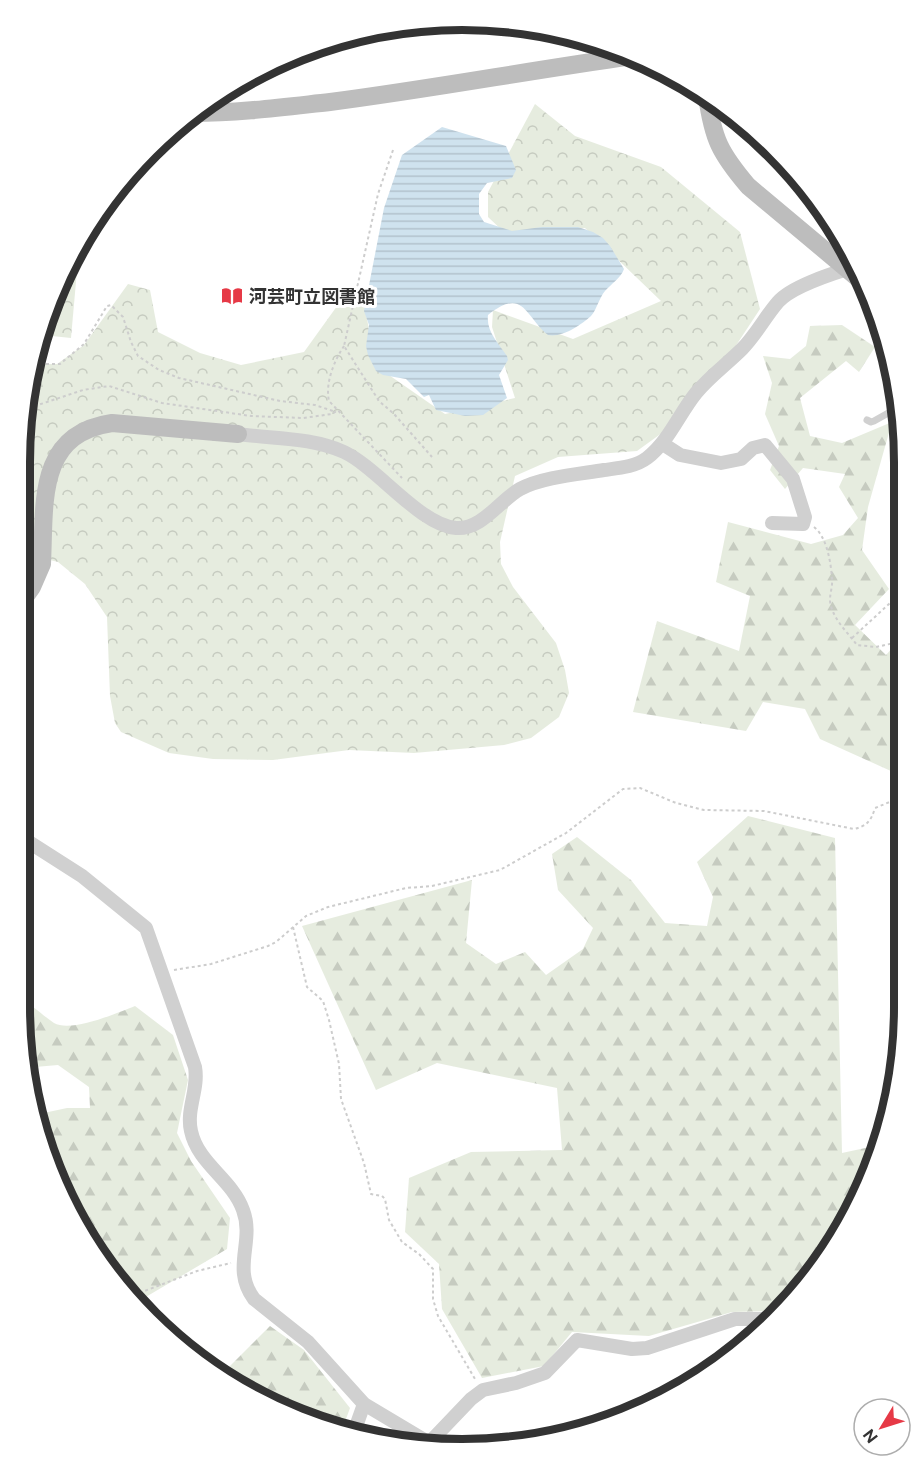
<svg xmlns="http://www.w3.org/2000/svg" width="924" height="1469" font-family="'Public Sans','Noto Sans JP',sans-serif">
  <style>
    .forest { fill: url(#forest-firs) }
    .park { fill: url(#park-crowns) }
    .water { fill: url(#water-rules) }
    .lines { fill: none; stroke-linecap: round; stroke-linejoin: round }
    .path { stroke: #cdcdcd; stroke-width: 2; stroke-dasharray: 3 3; stroke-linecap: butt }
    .lane { stroke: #d0d0d0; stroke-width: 7 }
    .street { stroke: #d0d0d0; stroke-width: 14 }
    .secondary { stroke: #bdbdbd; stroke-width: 18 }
    .labels { text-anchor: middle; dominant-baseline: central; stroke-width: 6; stroke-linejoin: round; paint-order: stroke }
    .poi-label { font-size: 18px; font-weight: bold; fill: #333; stroke: #fff; text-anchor: start }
    .rim { fill: none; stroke: #333; stroke-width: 8 }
  </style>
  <defs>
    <pattern id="forest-firs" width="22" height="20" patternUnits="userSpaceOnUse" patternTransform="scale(1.5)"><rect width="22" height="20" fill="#e6ecdf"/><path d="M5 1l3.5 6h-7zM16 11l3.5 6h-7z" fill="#c6cbc0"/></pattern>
    <pattern id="park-crowns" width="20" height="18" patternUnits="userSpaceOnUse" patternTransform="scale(1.5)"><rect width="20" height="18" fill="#e6ecdf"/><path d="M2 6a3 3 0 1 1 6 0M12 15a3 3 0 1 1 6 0" fill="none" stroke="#c6cbc0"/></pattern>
    <pattern id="water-rules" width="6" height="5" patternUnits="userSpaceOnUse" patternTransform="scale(1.5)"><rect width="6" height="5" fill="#cfe2ee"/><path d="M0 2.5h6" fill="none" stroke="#b2c2cd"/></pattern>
  </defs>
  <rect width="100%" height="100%" fill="#fff"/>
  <g class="forest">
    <polygon points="842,325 875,347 859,372 846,361 800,398 810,436 842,443 892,422 868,507 862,550 889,589 855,625 886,655 903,636 902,776 820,739 805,709 763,702 746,731 633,712 657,621 739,651 750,596 716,582 728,522 811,544 843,535 858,518 839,487 845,474 803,468 785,489 770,470 779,446 765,414 772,383 763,356 790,359 806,346 810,326"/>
    <polygon points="748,816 835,838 842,1153 879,1145 871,1176 813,1277 776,1311 732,1312 649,1336 572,1332 544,1366 482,1378 442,1309 439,1264 405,1232 409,1178 471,1152 562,1150 557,1088 437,1063 376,1090 302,926 472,880 466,943 496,964 525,952 546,975 583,949 593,928 558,890 552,854 577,837 631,880 665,923 707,926 713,897 697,862"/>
    <path d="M20,999C33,1005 42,1015 54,1023C71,1033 117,1013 135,1006L173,1035L188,1080L177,1133L191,1161L230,1218L227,1249L139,1301L94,1253L52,1168L61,1164L43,1149L39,1114L67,1108H90L89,1087L58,1065L35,1067L25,1039Z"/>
    <polygon points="270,1326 304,1350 350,1408 342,1430 319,1426 192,1358 185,1349 198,1344 229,1367"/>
  </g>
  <g class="park">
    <polygon points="535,104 575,136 661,167 740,232 760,309 735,347 684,417 637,451 558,457 515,476 500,542 501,564 513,587 556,643 565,670 569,693 559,717 531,738 504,745 414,753 349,750 273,760 213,759 169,753 121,732 115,723 110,696 107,617 85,584 58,562 38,557 22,559 23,405 34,364 57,364 84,345 128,284 150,290 158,332 200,353 241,365 304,352 345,295 363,298 376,366 445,414 515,398 492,327 493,310 573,339 661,301 585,228 506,234 488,217 488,192"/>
    <polygon points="79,248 71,338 42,335 53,292"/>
  </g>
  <path class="water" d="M442,127L506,146L516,170L512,178L487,183L479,194V214L484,222L512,231L542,227H578L593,232L603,238L610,246L624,269C621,278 611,284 605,291C599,298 597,309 591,316C581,325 562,338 548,335C524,315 524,287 488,315C486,331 498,343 507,356L508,360L499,375L507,398L483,415L465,416L436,410L429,395L424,397L406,379L383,375L376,371L368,355L366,346L369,325L364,311L384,208L402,155Z"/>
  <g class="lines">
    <g class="path">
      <polyline points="575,49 574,46 593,43 593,41"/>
      <polyline points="393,150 378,194 344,346 379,401 394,414 432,457"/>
      <path d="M344,346C334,361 325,383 329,401L402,478"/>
      <polyline points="34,364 60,364 84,344 107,306 111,305 123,317 131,342 138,356 159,370 179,378 280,401 315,405 336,412"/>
      <polyline points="23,410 83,390 109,386 162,403 251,416 303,418 332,414 338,410"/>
      <path d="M814,527C827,537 831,563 832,579C833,588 828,597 831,606C835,621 848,633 857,645L876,647L903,641"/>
      <polyline points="852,638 890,603 896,593"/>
      <polyline points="293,927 307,987 323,1001 329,1020 339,1064 341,1099 364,1163 371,1194 382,1196 385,1199 389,1220 402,1242 419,1254 433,1269 433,1299 438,1316 475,1379"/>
      <path d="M174,970L211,964L268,946L276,942L306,916L328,907L406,888L432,886L500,870L566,833L623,789L640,788L676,803L704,810L764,811L854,829C867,826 871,821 875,808L902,797"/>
      <polyline points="134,1295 197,1271 231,1263"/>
    </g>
    <g class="lane">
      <polyline points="867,420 871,422 874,421 899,407"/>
      <polyline points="901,587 903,583"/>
    </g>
    <g class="street">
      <path d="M238,434C273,439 311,437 344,452C378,468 420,525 456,528C482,530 500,500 520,489C542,477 580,474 604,470C619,468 635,467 647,458C669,441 679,414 696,393C710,376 727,364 742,349C756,335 765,317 778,302C791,287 828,275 847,269"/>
      <polyline points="663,444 680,455 721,463 741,459 753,448 765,445 793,479 805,517 803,524 772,523"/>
      <path d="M21,837L82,876L146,928L195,1067C199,1089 186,1109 191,1131C198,1164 232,1179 243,1210C255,1242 231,1268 254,1299L308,1342L364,1404L431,1444"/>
      <polyline points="354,1432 364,1404"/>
      <polyline points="429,1443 471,1399 483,1390 516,1383 545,1373 577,1340 632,1349 647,1348 735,1319 768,1319"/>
    </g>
    <g class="secondary">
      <path d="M707,96C713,139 720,153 748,186L865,284"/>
      <path d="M193,113C239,113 284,107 330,102C431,89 532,70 633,56"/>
      <path d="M22,601L32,587L42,564C45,504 36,434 112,423L238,434"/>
    </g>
  </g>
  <defs>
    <symbol id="library-bare" viewBox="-9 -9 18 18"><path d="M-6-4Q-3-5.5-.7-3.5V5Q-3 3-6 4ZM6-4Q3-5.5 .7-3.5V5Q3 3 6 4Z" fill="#e63946" stroke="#fff" stroke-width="2.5" paint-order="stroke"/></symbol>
  </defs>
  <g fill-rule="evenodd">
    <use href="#library-bare" x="217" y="281" width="30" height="30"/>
  </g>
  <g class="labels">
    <g class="poi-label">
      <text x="249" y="296">河芸町立図書館</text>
    </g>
  </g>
  <path d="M0 0H924V1469H0ZM462 30H462A432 432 0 0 1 894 462V1007A432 432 0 0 1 462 1439H462A432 432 0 0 1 30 1007V462A432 432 0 0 1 462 30Z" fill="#fff" fill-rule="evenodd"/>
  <path class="rim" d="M462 30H462A432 432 0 0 1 894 462V1007A432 432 0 0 1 462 1439H462A432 432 0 0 1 30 1007V462A432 432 0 0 1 462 30Z"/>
  <g transform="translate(882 1427) rotate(232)"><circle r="28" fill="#ffffff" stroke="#adadad" stroke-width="1.5"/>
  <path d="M0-4.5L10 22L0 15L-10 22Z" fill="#e63946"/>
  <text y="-9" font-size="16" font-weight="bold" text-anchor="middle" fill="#333333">N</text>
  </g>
</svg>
